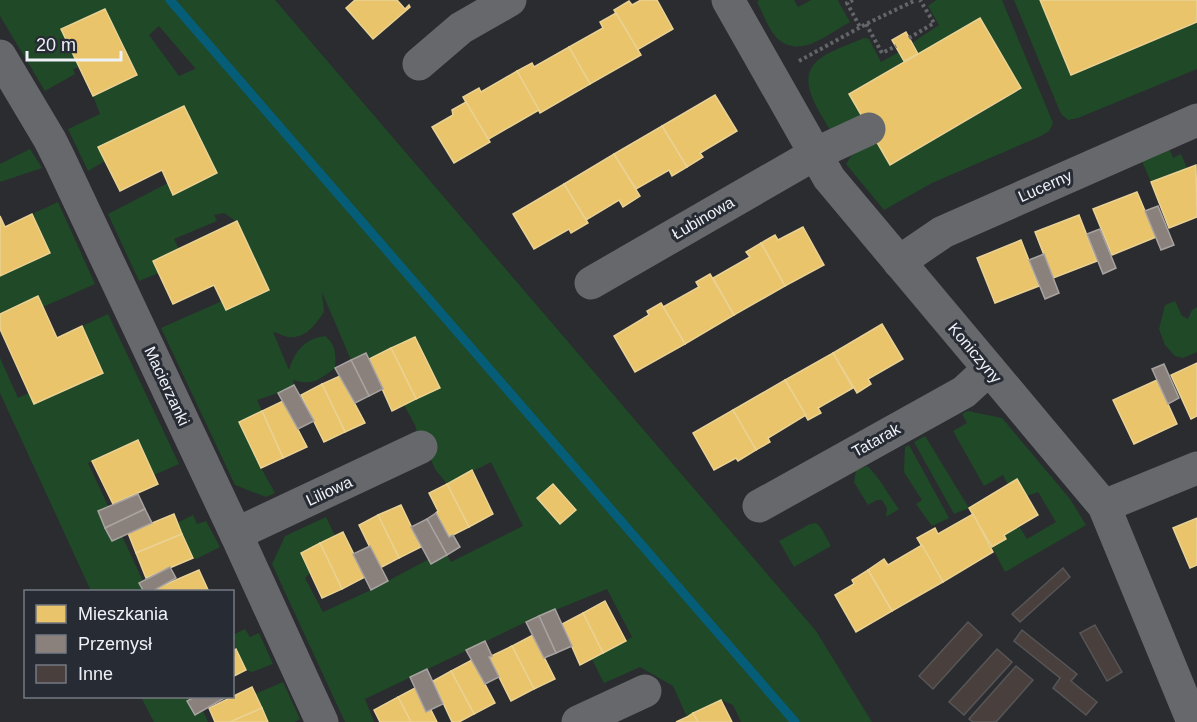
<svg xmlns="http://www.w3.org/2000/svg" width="1197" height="722" font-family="Arial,sans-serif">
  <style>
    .green { fill: #204927; fill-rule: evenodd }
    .homes { fill: #e9c46a; stroke: #ead294; stroke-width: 1.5 }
    .industry { fill: #8a817c; stroke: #a8a3a1; stroke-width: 1.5 }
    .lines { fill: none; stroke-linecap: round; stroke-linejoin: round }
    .stream { stroke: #065d78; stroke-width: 9 }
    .building { fill: #493f3d; stroke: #575657; stroke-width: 1.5 }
    .path { stroke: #636568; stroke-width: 4; stroke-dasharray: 3 3; stroke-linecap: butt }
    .minor { stroke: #66686b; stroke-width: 33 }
    .labels { text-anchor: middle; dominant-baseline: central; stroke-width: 6; stroke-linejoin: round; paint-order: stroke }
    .street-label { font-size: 16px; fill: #eef1f7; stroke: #262b34 }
  </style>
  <rect width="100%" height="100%" fill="#2a2c30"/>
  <g class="green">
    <path d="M0,0H275L816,631L872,722H741L733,705L721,700L687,717L673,686L640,667L604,683L592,659L632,637L607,589L526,622L365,699L374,722H345L272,564L285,536L326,517L335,536L301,553L310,573L305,578L323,612L371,590L429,559L432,564L447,555L451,562L523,526L491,462L447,484L435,469L425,446L421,447L415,425L404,405L440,387L415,337L369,359L351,360L322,292L324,312C315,325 306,339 288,337C283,336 278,333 273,332L289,370C295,351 304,339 325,336C336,345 336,354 335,368C318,380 314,386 293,380L294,385L278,393L257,400L262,411L239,422L261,468L275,493L266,497L235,485L161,328L222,301L227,310L268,290L237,222L224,213L214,215L217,221L174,239L179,249L153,261L159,273L139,281L108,214L168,183L174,194L216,173L184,106L99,147L105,161L88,171L68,129L100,114L93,96L137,75L105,9L62,29L79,67L73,69L75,74L45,91L0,16ZM159,26L195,68V69L179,76L149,35Z"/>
    <path d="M759,0H794L798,7L811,0H839L838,1L850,22C828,34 801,59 778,39C769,31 763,13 757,2Z"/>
    <polygon points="936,0 1002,0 1053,123 1049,131 1041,136 932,183 884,210 846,164 851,156 876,140 890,165 1021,89 980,18 918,54 912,43 939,25 928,6"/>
    <polygon points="1014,0 1040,0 1071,75 1197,22 1197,69 1078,118 1068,120 1061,114"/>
    <path d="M864,38L869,39L881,62L899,52L904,61L849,94L862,118L831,132C821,113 795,81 817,61C828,51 851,44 864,38Z"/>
    <polygon points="1169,148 1173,158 1181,154 1187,168 1151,182 1141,159"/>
    <polygon points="30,149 42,168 0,182 0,164"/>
    <polygon points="58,202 95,284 43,307 38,297 0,314 0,276 50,253 32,214"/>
    <polygon points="1175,301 1182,316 1188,319 1192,310 1197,307 1197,352 1183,358 1175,356 1165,345 1159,329 1165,305"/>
    <polygon points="108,314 179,464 154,475 138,440 88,463 143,581 139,583 144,591 91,591 0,393 0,358 18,398 29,393 34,404 103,373 82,326"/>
    <polygon points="968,411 1002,418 1070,499 1086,525 1005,572 992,547 1006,539 1004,535 1019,526 1027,539 1056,522 1038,492 1027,496 1008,485 1003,475 984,486 953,431 967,423 962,414"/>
    <polygon points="925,436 969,508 954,514 914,442"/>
    <polygon points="909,445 949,518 932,526 916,504 922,500 904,472 905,447"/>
    <path d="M867,466C877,473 890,498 899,509L886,517L887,508L882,500H877L868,505L854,482L856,470Z"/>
    <polygon points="193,515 197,524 206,521 220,547 196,559 193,558 177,523"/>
    <polygon points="816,523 821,528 831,546 794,567 779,541 810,524"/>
    <polygon points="245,629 250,637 259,633 273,664 252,672 246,670 232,641 233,635"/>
    <polygon points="283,682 300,719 295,722 268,722 255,694"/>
    <polygon points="141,697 196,697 187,701 195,715 203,711 208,722 154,722"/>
  </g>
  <g class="homes">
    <polygon points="355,0 397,0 405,9 409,5 410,7 373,39 346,8"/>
    <polygon points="641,0 657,0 673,29 637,50 614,10 629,1 632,5"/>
    <polygon points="1040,0 1197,0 1197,22 1071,75"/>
    <polygon points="105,9 137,75 93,96 61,29"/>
    <polygon points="616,13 641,55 590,84 569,47 603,28 600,22"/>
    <polygon points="980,18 1021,88 890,165 849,94"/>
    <polygon points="906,32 918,54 904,61 892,40"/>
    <polygon points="569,47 590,84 540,113 517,71 532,63 534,67"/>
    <polygon points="517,71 539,110 487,140 463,97 479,88 481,92"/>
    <polygon points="715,95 737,131 700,153 703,157 687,167 662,126"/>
    <polygon points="466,102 490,142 454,163 432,127 453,115 452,110"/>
    <polygon points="184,106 217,173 173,195 162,170 120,191 98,147"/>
    <polygon points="662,126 687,167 672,176 669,170 636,189 614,154"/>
    <polygon points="614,154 640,196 623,207 619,200 586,220 564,184"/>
    <polygon points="1196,165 1197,217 1169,228 1151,182"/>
    <polygon points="564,184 588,223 571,233 569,229 534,249 513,214"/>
    <polygon points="1137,192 1156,237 1112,255 1093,209"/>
    <polygon points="32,214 50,253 0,276 0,216 5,227"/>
    <polygon points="1079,215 1097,261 1053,278 1035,232"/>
    <polygon points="237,221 269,290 226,310 214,285 173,304 153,261"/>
    <polygon points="803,227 824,265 785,286 761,243 775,235 778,240"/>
    <polygon points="1021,240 1039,286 995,303 977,258"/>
    <polygon points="761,243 785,286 734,315 713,278 750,257 746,252"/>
    <polygon points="710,274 734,315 685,344 663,307 699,287 696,282"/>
    <polygon points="38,296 57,338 82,326 103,373 34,404 0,329 0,314"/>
    <polygon points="661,303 685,344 635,372 614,336 649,315 647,311"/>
    <polygon points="882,324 903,359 868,379 871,384 857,393 833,353"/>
    <polygon points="415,337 440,388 416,399 391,348"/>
    <polygon points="391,348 416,399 392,411 369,359"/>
    <polygon points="833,353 853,388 818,408 821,413 808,420 785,380"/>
    <polygon points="1197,363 1197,416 1191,419 1171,375"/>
    <polygon points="340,376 365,423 345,432 322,384"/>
    <polygon points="785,380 806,415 768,438 770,442 756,450 733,410"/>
    <polygon points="1157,380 1177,424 1134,444 1113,400"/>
    <polygon points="322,384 345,432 324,442 301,395"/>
    <polygon points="283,401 307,447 283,458 262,411"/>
    <polygon points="733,410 756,450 738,461 736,458 714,470 693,433"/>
    <polygon points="262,411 283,458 261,468 239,422"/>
    <polygon points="138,440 158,484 113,504 92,461"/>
    <polygon points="472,470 493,514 469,527 447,484"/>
    <polygon points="1017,479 1038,515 1004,535 1006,539 992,547 969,508"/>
    <polygon points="447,484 469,527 449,537 436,513 438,511 429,493"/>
    <polygon points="553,484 576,510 560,524 537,498"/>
    <polygon points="401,505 421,547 399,558 378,515"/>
    <polygon points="174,514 182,534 136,553 128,533"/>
    <polygon points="973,514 993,552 943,582 917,538 935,528 938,534"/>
    <polygon points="378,515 399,558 380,568 359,525"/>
    <polygon points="1197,518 1197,565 1190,568 1173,528"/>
    <polygon points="343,532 365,577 342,589 320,543"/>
    <polygon points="182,534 193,558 146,578 136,553"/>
    <polygon points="320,543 342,589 322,598 301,553"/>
    <polygon points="922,545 943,582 892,611 868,570 884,559 888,565"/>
    <polygon points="199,570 209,592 156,592 155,589"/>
    <polygon points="868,570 892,611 856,632 835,595 854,584 852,580"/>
    <polygon points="605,601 626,641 603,653 583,613"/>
    <polygon points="583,613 603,653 580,665 562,624"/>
    <polygon points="533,635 555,679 534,689 512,646"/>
    <polygon points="512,646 534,689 511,701 489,657"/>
    <polygon points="236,649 246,670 232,677 232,651"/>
    <polygon points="472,660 495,703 474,714 451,671"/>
    <polygon points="451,671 474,714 459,722 452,722 433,681"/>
    <polygon points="252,687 262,708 230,722 215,722 209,708"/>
    <polygon points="415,688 426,712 431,710 437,722 411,722 398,697"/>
    <polygon points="398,697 411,722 380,722 374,710"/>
    <polygon points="721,700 732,722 698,722 693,713"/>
    <polygon points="262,708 268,722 230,722"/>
    <polygon points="693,713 698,722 676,722 687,717"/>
  </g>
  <g class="industry">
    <polygon points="1158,206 1174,245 1161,250 1145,211"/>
    <polygon points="1100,229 1116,268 1103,274 1087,234"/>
    <polygon points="1044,254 1059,293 1045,299 1029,260"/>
    <polygon points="366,353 383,389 369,396 351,360"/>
    <polygon points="351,360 369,396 355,403 335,368"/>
    <polygon points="1164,364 1179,398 1168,404 1152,369"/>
    <polygon points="294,385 314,421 298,429 278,393"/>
    <polygon points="138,494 145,509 105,528 98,511"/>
    <polygon points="145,509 152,523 112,541 105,528"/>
    <polygon points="436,513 449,537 453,535 460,547 447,555 427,519"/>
    <polygon points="427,519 447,555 431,564 411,527"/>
    <polygon points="370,546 388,581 371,590 353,554"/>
    <polygon points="170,567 176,578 151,592 144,592 139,583"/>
    <polygon points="555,609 572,646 556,653 539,616"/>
    <polygon points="539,616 556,653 544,658 526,622"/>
    <polygon points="485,641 492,656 489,657 499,677 485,684 466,650"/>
    <polygon points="427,669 443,704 426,712 410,677"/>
    <polygon points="196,696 228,696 195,715 187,701"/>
  </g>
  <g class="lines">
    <polyline class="stream" points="170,0 795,722"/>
  </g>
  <g class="building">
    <polygon points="1063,568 1070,577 1020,622 1012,614"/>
    <polygon points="968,622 982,635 933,689 919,676"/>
    <polygon points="1095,625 1122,672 1107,681 1080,633"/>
    <polygon points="1022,630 1077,674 1071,681 1097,702 1086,715 1053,688 1060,678 1014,641"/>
    <polygon points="997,649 1012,662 964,715 949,702"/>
    <polygon points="1016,666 1033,680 996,722 973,722 969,719"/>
  </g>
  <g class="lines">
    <g class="path">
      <polyline points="853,0 847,3 860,27"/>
      <polyline points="866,24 882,53 896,46"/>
      <polyline points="909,38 934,23 920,0"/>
      <polyline points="799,61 866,24 916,0"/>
    </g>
    <g class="minor">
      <polyline points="728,0 829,178 1104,506 1193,722"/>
      <polyline points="0,56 50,140 60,160 236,534 322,722"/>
      <polyline points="419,64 461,28 510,0"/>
      <polyline points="899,262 943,232 1197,120"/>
      <polyline points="591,283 815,154 869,129"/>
      <polyline points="759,506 964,392 989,369"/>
      <polyline points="1104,506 1197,468"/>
      <polyline points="236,534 421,447"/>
      <polyline points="578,722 645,691"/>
    </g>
  </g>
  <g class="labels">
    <g class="street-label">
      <text transform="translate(1045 186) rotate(-24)">Lucerny</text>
      <text transform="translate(703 218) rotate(-30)">Łubinowa</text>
      <text transform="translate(975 353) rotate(50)">Koniczyny</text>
      <text transform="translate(167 386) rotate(65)">Macierzanki</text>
      <text transform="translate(876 440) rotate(-29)">Tatarak</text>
      <text transform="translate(329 491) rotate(-25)">Liliowa</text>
    </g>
  </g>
  <rect x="24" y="590" width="210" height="108" fill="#262b34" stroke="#767a82" stroke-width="1.5"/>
  <rect x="36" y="605" width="30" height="18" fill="#e9c46a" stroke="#767a82" stroke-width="1.5"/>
  <text x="78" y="620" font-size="18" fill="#eef1f7">Mieszkania</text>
  <rect x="36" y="635" width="30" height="18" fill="#8a817c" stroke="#767a82" stroke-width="1.5"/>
  <text x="78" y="650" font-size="18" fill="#eef1f7">Przemysł</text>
  <rect x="36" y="665" width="30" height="18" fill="#493f3d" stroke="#767a82" stroke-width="1.5"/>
  <text x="78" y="680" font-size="18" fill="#eef1f7">Inne</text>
  <path d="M27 51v9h94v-9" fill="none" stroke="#eef1f7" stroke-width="3"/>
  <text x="36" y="51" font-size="18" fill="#eef1f7" stroke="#262b34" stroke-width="4.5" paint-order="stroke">20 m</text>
</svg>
